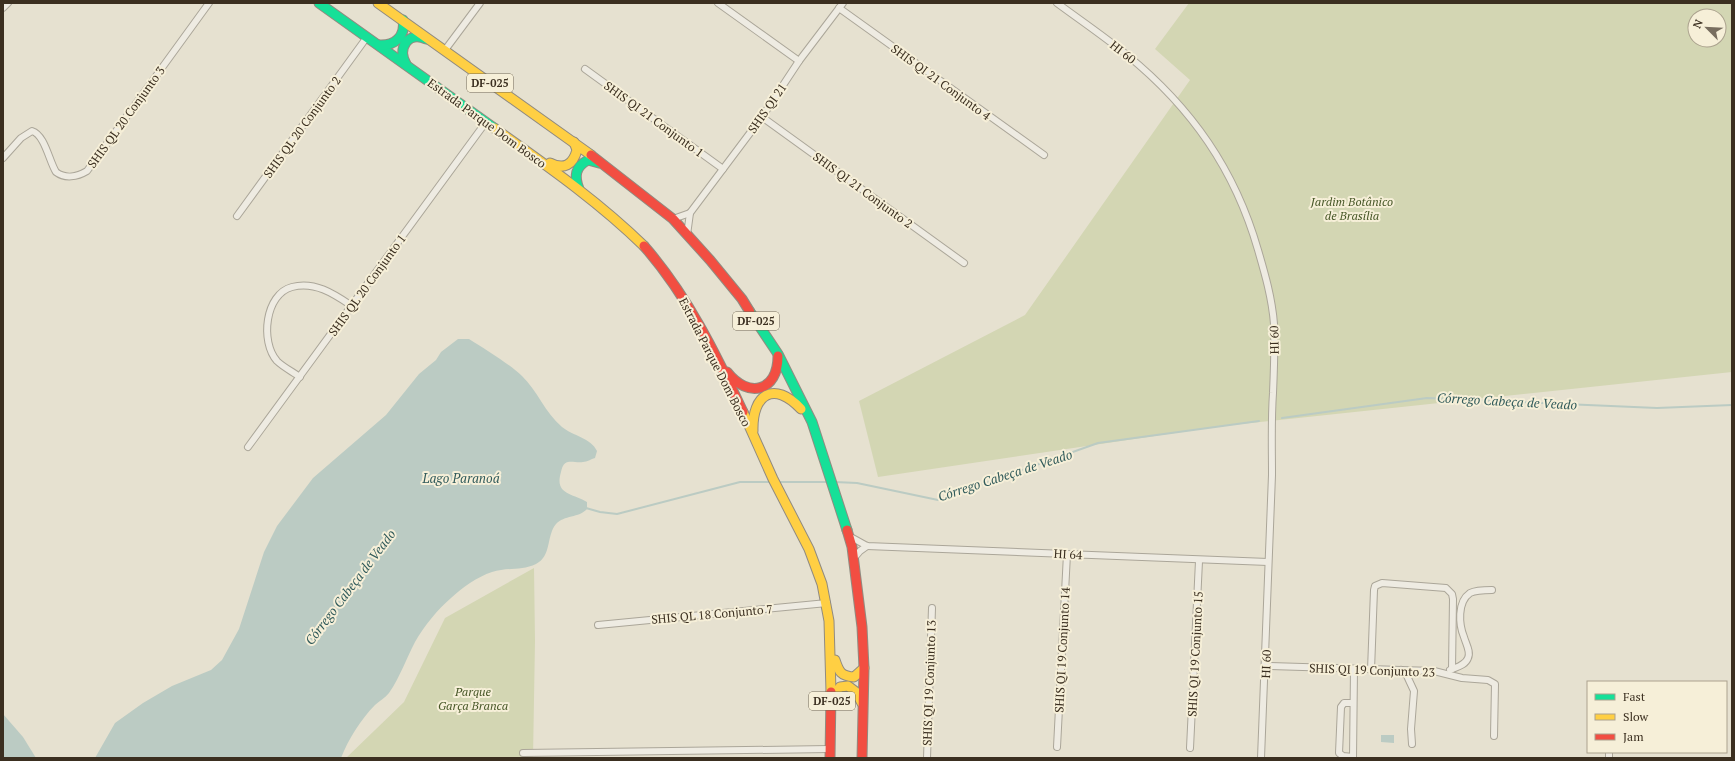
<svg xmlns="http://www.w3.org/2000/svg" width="1735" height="761" font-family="'PT Serif',serif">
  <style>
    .green { fill: #d3d6b3; fill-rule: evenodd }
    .water { fill: #bbcbc3 }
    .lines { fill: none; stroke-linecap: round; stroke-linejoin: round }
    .stream { stroke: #bbcbc3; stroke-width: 2 }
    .street-casing { stroke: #aba699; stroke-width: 8 }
    .fast-casing { stroke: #918b80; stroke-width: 11 }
    .slow-casing { stroke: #918b80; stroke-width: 11 }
    .jam-casing { stroke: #918b80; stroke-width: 11 }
    .street { stroke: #eeebe2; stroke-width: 6 }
    .fast { stroke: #16e098; stroke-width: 9 }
    .slow { stroke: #ffcf43; stroke-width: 9 }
    .jam { stroke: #f24e42; stroke-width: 9 }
    .labels { text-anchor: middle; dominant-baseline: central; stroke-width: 4; stroke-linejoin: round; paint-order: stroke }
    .shield { fill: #f6efd8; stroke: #736957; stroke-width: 1 }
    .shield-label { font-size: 11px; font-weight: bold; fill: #3b2f20 }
    .street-label { font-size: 12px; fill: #3b2f20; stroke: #f6efd8 }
    .park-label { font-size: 12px; font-style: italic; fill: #475727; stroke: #f6efd8 }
    .water-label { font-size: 13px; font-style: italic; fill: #305a5a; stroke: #f6efd8 }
  </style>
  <rect width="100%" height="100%" fill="#e6e1d0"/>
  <g class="green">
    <path d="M1189,3H1732V372L1222,426L878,477L859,401L1025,315L1190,80L1155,49ZM1695,16H1719V40H1695Z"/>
    <polygon points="534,568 535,641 533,758 346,758 404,702 445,618"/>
  </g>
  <g class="water">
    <path d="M458,339H469C485,349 508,363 522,376C537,390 545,413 562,427C573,436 591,438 597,451L595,458C591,459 587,462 583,462C578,463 572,461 568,462C563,463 562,468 561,472C554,495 573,493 587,502V509C579,518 564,515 556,524C546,536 552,556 536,564C522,571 507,567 492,572C477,577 463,587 451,598C438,609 424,626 415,642C406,659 400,677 389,693C385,698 379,701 375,705C361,719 348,740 341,758H95L115,723L143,703L172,686L211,670L222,660L239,629L264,552L277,526L313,478L386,415L419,374L436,360L441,352Z"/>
    <polygon points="3,714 23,737 36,758 3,758"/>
    <polygon points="1381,735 1394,735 1394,743 1381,742"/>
  </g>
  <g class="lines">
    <g class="stream">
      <polyline points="1282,418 1427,398 1657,408 1732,405"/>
      <polyline points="777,482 829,482"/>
      <polyline points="835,482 857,483 938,500 1098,443 1259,421"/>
      <polyline points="586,508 600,512 617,514 740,482 771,482"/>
    </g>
    <defs>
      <g id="street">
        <polyline points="718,3 799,61"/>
        <path d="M1057,3C1080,20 1105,37 1127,55C1192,108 1235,170 1258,250C1265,274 1272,298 1274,324C1275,347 1274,370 1273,393C1271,421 1272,448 1272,475L1261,758"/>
        <polyline points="3,8 8,3"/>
        <polyline points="839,8 1044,155"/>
        <polyline points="445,50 480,3"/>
        <polyline points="585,69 723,169"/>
        <polyline points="762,117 964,263"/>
        <path d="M3,158L21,138L32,131C45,135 49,161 56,172C65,179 77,177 87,171L209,3"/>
        <polyline points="237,216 367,37"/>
        <polyline points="673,219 690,213 762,117 799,61 843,3"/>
        <polyline points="687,235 690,213"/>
        <path d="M300,377C293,372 283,367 277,361C260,342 265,294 292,287C315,281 334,294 352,306"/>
        <polyline points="248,447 486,122"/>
        <polyline points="849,536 867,546 1268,562"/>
        <polyline points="854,558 860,551 867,546"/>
        <polyline points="598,625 827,603"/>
        <polyline points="1266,666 1434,671 1462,678 1488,680 1495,684 1494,736"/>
        <polyline points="1371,670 1374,590 1375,586 1382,583 1446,588 1452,594 1453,599 1452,669"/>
        <polyline points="1401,670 1407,676 1414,691 1411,729 1412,744"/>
        <path d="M1450,670C1456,667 1465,666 1468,658C1471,652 1466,644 1464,637C1459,625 1457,602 1470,593C1476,590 1485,590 1492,590"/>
        <polyline points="1057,747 1067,554"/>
        <polyline points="1190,748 1199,561"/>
        <polyline points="523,753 830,749"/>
        <polyline points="1353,757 1343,756 1339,753 1341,707 1344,703 1353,703"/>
        <polyline points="927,758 932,608"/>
        <polyline points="1353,758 1354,669"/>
        <polyline points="1609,758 1609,752"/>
      </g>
      <g id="fast">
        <polyline points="319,3 494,128"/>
        <path d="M379,45C394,46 406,37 403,20"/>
        <path d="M406,64C397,48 408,31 426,39"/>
        <path d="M579,189C574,176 575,167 588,160L599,163"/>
        <polyline points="750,312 778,354 812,422 847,530"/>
      </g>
      <g id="slow">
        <polyline points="378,3 591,155"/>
        <path d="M494,128C546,165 598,201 644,246"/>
        <path d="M550,163C564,170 573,165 577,150L574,142"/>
        <polyline points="743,412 773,479 809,549 822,584 829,621 831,692"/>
        <path d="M753,431C752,394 774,380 801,409"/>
        <path d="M835,660C839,672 841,676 854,677L864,668"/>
        <polyline points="832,697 840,687 848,686 856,692 862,703"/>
      </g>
      <g id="jam">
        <polyline points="591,155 673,219 710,260 742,299 750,312"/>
        <path d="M644,246C687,295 716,354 743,412"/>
        <path d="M727,372C748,399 778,392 778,356"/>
        <polyline points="847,530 852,547 862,627 864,668 862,758"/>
        <polyline points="830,758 831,692"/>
      </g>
    </defs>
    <use href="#street" class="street-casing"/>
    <use href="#fast" class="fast-casing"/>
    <use href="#slow" class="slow-casing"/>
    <use href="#jam" class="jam-casing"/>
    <use href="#street" class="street"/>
    <use href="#fast" class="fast"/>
    <use href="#slow" class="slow"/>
    <use href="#jam" class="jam"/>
  </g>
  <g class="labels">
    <g class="shield">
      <rect x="467" y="74" width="46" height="18" rx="3"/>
      <rect x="733" y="312" width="46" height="18" rx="3"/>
      <rect x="809" y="692" width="46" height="18" rx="3"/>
    </g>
    <g class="shield-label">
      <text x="490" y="83">DF-025</text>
      <text x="756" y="321">DF-025</text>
      <text x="832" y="701">DF-025</text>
    </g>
    <g class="street-label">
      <text transform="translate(1123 52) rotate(38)">HI 60</text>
      <text transform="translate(941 82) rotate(36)">SHIS QI 21 Conjunto 4</text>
      <text transform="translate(767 108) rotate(-55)">SHIS QI 21</text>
      <text transform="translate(126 117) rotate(-54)">SHIS QL 20 Conjunto 3</text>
      <text transform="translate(654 119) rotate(36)">SHIS QI 21 Conjunto 1</text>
      <text transform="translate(487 123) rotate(36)">Estrada Parque Dom Bosco</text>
      <text transform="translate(302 127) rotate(-54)">SHIS QL 20 Conjunto 2</text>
      <text transform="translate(863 190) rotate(36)">SHIS QI 21 Conjunto 2</text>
      <text transform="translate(367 285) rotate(-54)">SHIS QL 20 Conjunto 1</text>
      <text transform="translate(1274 340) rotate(-91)">HI 60</text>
      <text transform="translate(715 362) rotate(63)">Estrada Parque Dom Bosco</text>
      <text transform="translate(1068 554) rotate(3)">HI 64</text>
      <text transform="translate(712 614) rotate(-5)">SHIS QL 18 Conjunto 7</text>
      <text transform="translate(1062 650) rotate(-87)">SHIS QI 19 Conjunto 14</text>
      <text transform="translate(1195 654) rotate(-87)">SHIS QI 19 Conjunto 15</text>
      <text transform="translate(1266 664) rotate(-88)">HI 60</text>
      <text transform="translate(1372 670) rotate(2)">SHIS QI 19 Conjunto 23</text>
      <text transform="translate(929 683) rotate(-88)">SHIS QI 19 Conjunto 13</text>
    </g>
    <g class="park-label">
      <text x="1352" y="201">Jardim Botânico<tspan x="1352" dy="14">de Brasília</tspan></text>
      <text x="473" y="691">Parque<tspan x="473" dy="14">Garça Branca</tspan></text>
    </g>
    <g class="water-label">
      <text transform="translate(1507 401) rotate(3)">Córrego Cabeça de Veado</text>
      <text transform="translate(1005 475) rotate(-18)">Córrego Cabeça de Veado</text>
      <text x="461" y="478">Lago Paranoá</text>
      <text transform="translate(350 587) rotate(-53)">Córrego Cabeça de Veado</text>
    </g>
  </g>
  <rect width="1735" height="761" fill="none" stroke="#3b2f20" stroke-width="8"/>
  <rect x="1587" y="681" width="140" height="72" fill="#f6efd8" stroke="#aba28e"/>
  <rect x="1595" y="694" width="20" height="6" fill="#16e098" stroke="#aba28e"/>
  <text x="1623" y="701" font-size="12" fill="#3b2f20">Fast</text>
  <rect x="1595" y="714" width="20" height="6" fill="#ffcf43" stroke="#aba28e"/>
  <text x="1623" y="721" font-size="12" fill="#3b2f20">Slow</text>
  <rect x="1595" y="734" width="20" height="6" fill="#f24e42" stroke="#aba28e"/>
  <text x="1623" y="741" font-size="12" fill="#3b2f20">Jam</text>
  <g transform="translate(1707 28) rotate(294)"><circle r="19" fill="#f6efd8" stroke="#aba28e"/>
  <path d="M0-3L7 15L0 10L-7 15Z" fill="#776d5e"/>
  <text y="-6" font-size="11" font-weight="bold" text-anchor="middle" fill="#3b2f20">N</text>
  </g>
</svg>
